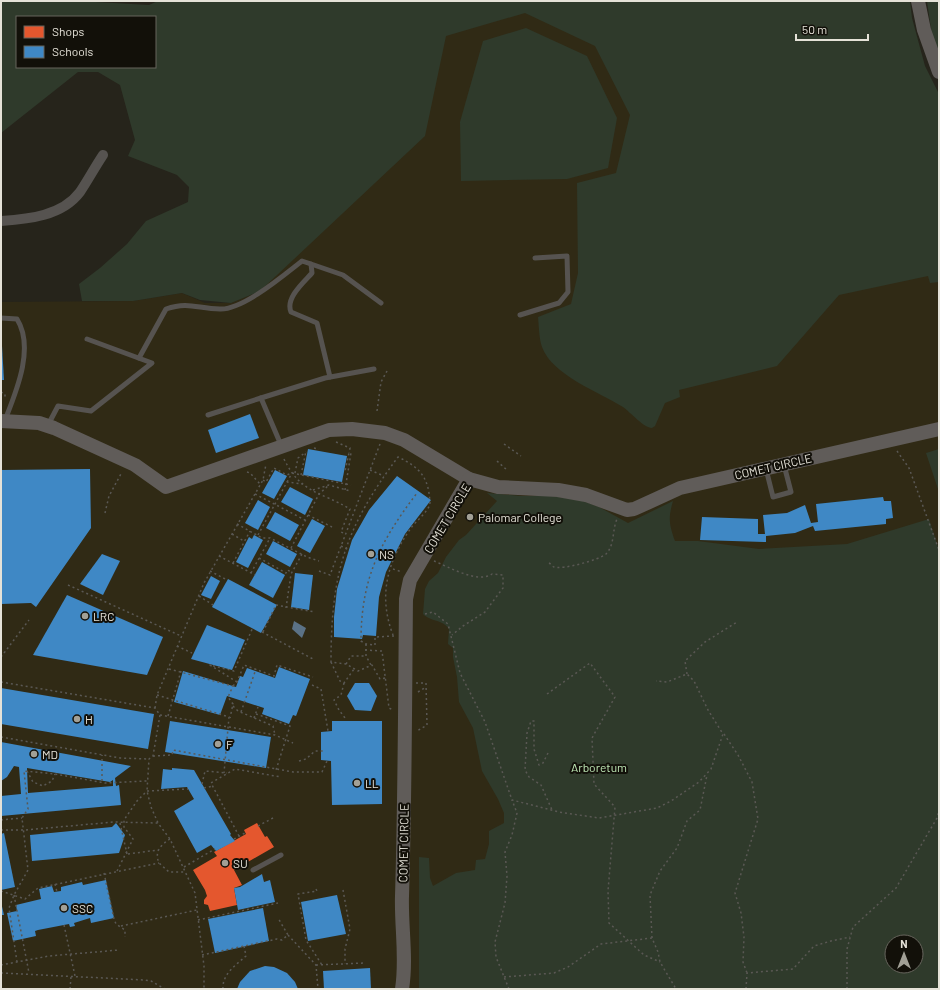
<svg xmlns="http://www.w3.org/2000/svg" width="940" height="990" font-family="Barlow,sans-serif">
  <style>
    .built { fill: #302a15 }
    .green { fill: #2f3a2b; fill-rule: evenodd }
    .water { fill: #5b7286 }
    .shops { fill: #e4572e }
    .schools { fill: #3f88c5; fill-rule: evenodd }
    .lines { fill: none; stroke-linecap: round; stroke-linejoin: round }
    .path { stroke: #5a5854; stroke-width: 1.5; stroke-dasharray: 2 3; stroke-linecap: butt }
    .lane { stroke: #565350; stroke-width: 5 }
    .street { stroke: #565350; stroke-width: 10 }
    .secondary { stroke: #605c59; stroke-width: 14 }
    .poi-dot { fill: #a2a096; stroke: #121009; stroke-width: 1.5 }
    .labels { text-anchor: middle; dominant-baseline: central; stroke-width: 4; stroke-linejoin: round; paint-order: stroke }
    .street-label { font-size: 12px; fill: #e5e2d8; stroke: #121009 }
    .poi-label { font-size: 12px; fill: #e5e2d8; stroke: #121009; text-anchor: start }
    .park-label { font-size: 12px; fill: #bee6b5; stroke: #121009 }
  </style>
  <rect width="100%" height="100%" fill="#26241b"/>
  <polygon class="built" points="276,1 734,1 939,224 939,731 916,942 892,942 847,989 1,989 1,302 133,301 182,293 205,303 231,303 260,291"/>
  <g class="green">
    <path d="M1,1H78L149,5L158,1H910L912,18L925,66L939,94V282L930,283L928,276L839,295L777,366L679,390L680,397L665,403L655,426L652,428C644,428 630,412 623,407C599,392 552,375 542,347C539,338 539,327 538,317L571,304L578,273L577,183L616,173L630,115L595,46L525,13L446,36L425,136L260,291L231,303L200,300L182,293L133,301H82L79,284L100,268L127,244L146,221L188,202L189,187L177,175L128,156L135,140L120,85L98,72H78L1,133ZM17,17H155V67H17Z"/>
    <polygon points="927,1 939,1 939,53 932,36"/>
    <polygon points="526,28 587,56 617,118 608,168 567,179 461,181 460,122 483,41"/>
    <polygon points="939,449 939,492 926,453"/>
    <path d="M487,493L521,496H553L583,501L599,507L628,523L673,501C668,518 669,524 675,541H698L759,549L847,544L929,519L939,550V989H419V857L429,858L430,878L433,886L456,873L475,870L476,860L485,859L489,844V831L504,823V813L498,799L482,771L473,728L459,702L457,677L453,657V648L448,644L449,629C442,619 431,622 423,614L425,589L429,581L438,573L446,557L459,540L466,535L497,501ZM892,942H916V966H892Z"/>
  </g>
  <polygon class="water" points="294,621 306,628 302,638 292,629"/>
  <polygon class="shops" points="257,823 265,837 267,836 274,847 234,870 242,885 234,888 237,905 210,911 208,905 204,904 204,900 207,896 205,890 193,870 217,856 214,852 246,834 244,830"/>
  <g class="schools">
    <polygon points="1,329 4,380 1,380"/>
    <polygon points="250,414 259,438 216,453 208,430"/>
    <polygon points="308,449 347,456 342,482 303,475"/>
    <polygon points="90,469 91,528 36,607 31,603 1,604 1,470"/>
    <polygon points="275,470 287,476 274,499 262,493"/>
    <polygon points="397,476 431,500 405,534 386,572 379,597 376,636 363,635 362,639 334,637 334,617 337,589 352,540 369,510"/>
    <polygon points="290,487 313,499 305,515 281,502"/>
    <polygon points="883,497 884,501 891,501 893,518 886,519 886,524 815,531 813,526 795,533 766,536 766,542 700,540 702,517 758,519 758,534 765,534 763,515 787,513 805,505 811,523 818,522 816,504"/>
    <polygon points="258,500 270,507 258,530 245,523"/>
    <polygon points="275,512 299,525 290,541 266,528"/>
    <polygon points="312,519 325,526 310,553 297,546"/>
    <polygon points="254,535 263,540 248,568 236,562 249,537 252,539"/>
    <polygon points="273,541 297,554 290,567 266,554"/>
    <polygon points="102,554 120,561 103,595 80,584"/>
    <polygon points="262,562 285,575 273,598 249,585"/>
    <polygon points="295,573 313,575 309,610 291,607"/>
    <polygon points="211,576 220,581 211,599 201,595"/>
    <polygon points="228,579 277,605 261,633 212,607"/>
    <polygon points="67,595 163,637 147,675 33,655"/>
    <polygon points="207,625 245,640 232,670 191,659"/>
    <polygon points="279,667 310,679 296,716 293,715 289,724 262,714 264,708 227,696 220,715 174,702 183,671 236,687 240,676 243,677 247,668 275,678"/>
    <polygon points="355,683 369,683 377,696 371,711 355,710 347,696"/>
    <polygon points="1,688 154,714 148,749 1,724"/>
    <polygon points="170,721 271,737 266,768 165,752"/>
    <polygon points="332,721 382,721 382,804 332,805 331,761 321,760 321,732 332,731"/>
    <path d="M1,742L131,766L115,778L116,786L119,785L121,805L1,816V796L21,794L19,767L14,766L7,777L1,781ZM27,768L110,782L113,780V786L28,793Z"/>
    <polygon points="172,768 194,770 231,834 230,835 235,841 216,851 211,845 197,853 174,811 194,799 187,787 161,789 163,769 172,770"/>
    <polygon points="116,823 125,835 119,853 32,861 30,835 112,827"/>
    <polygon points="4,833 15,887 1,890 1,834"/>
    <polygon points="262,874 264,882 270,880 275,902 238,910 234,888 240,887"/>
    <polygon points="106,880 114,918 91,923 90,918 74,923 75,926 70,927 69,924 38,930 35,931 36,936 13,941 7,913 17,911 16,905 41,899 39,889 52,886 54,892 61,891 61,887 82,882 83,885"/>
    <polygon points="337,895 346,934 308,941 301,902"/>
    <polygon points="1,902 4,915 1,915"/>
    <polygon points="263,908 269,941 215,953 208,919"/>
    <polygon points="265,966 274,967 287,973 295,982 298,989 237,989 240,982 250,971"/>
    <polygon points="370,968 371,989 324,989 323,971"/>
  </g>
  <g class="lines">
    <g class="path">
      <polyline points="1,392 5,394 5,398"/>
      <polyline points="377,411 381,382 387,371"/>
      <polyline points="336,442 350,448 349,453"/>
      <polyline points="504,444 521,456"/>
      <polyline points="314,448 319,449"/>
      <polyline points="897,451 909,468 939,550"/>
      <path d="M284,459C301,494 320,491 350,509L341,532L346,534"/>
      <polyline points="497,461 507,470"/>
      <polyline points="370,470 384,476"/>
      <polyline points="247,472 250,473 260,484"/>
      <polyline points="295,473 298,458 306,452"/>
      <polyline points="301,475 306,451"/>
      <polyline points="263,480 266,482 274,468 287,475 292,473 351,485"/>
      <polyline points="287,482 292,473"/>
      <polyline points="313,490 329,485 350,491"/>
      <polyline points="345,490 351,453 349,453 345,471"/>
      <polyline points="255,494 305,520"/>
      <polyline points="105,513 109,496 122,472"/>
      <polyline points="308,515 332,527"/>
      <polyline points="237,524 262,538 270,538 307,557 319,561"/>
      <polyline points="232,534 244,541"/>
      <polyline points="258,535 287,482 302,484"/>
      <polyline points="341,546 349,550"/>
      <polyline points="291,548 319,494 329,485"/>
      <polyline points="219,556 255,575"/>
      <polyline points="259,558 286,573 287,570 292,572"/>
      <path d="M434,561C449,567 478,584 492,574L503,575V588L485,612L463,626L452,635"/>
      <polyline points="233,563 250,531"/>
      <path d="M549,563C551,564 552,566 554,567C562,570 599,560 606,554C615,545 612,530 617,519"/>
      <polyline points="393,569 402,572"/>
      <polyline points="210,571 227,580"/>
      <polyline points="319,571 330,575 380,444"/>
      <polyline points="251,573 270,538"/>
      <polyline points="68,585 181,636"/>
      <polyline points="199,596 213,605"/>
      <polyline points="286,608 291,574 302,554"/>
      <polyline points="425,614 433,612 448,624 460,673 485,722 512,800 559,812 599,818 657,808 671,801 699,782 711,769 723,734 708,710 694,681 687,674 667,682 656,681"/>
      <polyline points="262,632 313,659"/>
      <polyline points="263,632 276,605 315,612"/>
      <path d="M394,636L375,637V645L366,644L361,641C361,578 380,542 417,493"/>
      <polyline points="366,644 366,656 371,665"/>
      <polyline points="177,646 192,653"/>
      <polyline points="365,650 382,651 389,708 393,710"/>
      <polyline points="1,657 29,620"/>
      <polyline points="331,662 340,681 344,683 354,669"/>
      <polyline points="346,664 351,656 366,656"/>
      <polyline points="169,669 233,686 228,697 233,704 230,718"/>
      <polyline points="687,674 685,661 705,642 737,622"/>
      <path d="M385,678L380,679L372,665L358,671L346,664L331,662C331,573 345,528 398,457C421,468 429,478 430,504C427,513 416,521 411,528C387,562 378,596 393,635"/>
      <polyline points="1,682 155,708 160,715 153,756 149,759 147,791 151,807 158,823 170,839 195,893 204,966 204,989"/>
      <polyline points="237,682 210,665 234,671 253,627"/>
      <polyline points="344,683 341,695 334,700 339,710 345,718"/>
      <polyline points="416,683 426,683 427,725 417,731"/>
      <polyline points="312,685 321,689 328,731"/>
      <polyline points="233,686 237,682 244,665 274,676 277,665 313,677"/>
      <polyline points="418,692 426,687"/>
      <polyline points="547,694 590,663 615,697 592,738 594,784 615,807 608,891 609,923 644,955 660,962"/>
      <polyline points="157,695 229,717 224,773"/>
      <polyline points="233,706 238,711 273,726 275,735"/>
      <polyline points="155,708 157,695 204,583 263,480 266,464"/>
      <polyline points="241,712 256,669"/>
      <polyline points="256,714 290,726 276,770"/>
      <polyline points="160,715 275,735 293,743"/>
      <polyline points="168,716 181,671"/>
      <polyline points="254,718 258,707"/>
      <polyline points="724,734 738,755 752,782 758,819 735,893 741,913 744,937 743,962 747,973"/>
      <polyline points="1,737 120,758 149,759"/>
      <polyline points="548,753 543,763 539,765 534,749 534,721 531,721 527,733 525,770 529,777 541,785 552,810"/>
      <polyline points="153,756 172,755 173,750 293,772 322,772 327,761"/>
      <polyline points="299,761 306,759 315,751 323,751"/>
      <polyline points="27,771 33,782 43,786 52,781 55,774"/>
      <polyline points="102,781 102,755"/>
      <polyline points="202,784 205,771 227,773"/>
      <polyline points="204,788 213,786"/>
      <polyline points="1,820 22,818"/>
      <polyline points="120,823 127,854"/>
      <polyline points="258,826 273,818"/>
      <polyline points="1,830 25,830 114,822 158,823"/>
      <polyline points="239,836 211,783 235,769 281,777"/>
      <path d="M170,839C161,845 154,851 159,863L169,872H186"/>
      <polyline points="234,839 245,833"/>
      <polyline points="128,854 158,850"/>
      <polyline points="184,867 215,849"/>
      <polyline points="117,871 133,839 124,827 124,820 137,801 147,791 188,789"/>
      <polyline points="104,873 114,919 116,924 125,930 125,937"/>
      <polyline points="55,884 57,892"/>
      <polyline points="316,889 317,891 298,894 306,940 322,965"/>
      <polyline points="343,890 350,929 345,949 345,964"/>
      <polyline points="1,891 25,899 38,888 159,863"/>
      <polyline points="14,895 29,973"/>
      <polyline points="198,920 278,903"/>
      <polyline points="64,925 75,976"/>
      <polyline points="121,926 197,910"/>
      <polyline points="288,935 316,965 318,989"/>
      <polyline points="652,938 650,895 660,871 677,848 687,821 700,810 707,775"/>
      <polyline points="202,955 277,939 282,940 288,935 278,918"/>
      <polyline points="17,962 9,908 14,895 28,870 22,818 28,809 24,771 55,774 105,783 147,781"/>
      <polyline points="1,965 49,956 119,950"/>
      <polyline points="316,965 364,963"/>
      <polyline points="1,973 145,980 151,981 165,989"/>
      <polyline points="504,977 554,973 568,967 601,944 652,938 658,952 660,962 676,989"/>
      <polyline points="70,989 71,977"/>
      <path d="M223,989C222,974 236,965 246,956L244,946"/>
      <polyline points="509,989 496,957 495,942 505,903 507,876 505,852 512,835 517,813 512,800"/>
      <polyline points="746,989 747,973 793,969 814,946 831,941 850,937"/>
      <polyline points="847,989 847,949 853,927 896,888 937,818 939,811"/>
    </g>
    <g class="lane">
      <polyline points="311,264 343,275 381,303"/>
      <polyline points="520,315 559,303 568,292 567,256 535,258"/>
      <path d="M1,318L17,319C35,348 16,392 5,420"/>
      <path d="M139,358L166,309C189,301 198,309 220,309C243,310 284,275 302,261L311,264L312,273C304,282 285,298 291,312L317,323L330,377"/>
      <polyline points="261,398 325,378 374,369"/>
      <polyline points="208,415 261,398 281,445"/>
      <polyline points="48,425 58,406 91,411 152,363 87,339"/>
      <polyline points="766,469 773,497 791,492 784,465"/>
      <polyline points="253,870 281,855"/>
    </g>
    <path class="street" d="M1,221C29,219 62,216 80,192C88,180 95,167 103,155"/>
    <g class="secondary">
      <polyline points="918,1 924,30 939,72"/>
      <polyline points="1,421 39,423 54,428 135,465 166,487 329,430 352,429 385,433 404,440 469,479 498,487 558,490 586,495 627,510 634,509 680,488 939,429"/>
      <path d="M402,989C407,958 401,927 402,896C405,797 405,698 406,599L410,580L469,479"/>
    </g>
  </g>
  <g class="poi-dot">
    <circle cx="470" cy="517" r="4"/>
    <circle cx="371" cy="554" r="4"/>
    <circle cx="85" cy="616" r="4"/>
    <circle cx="77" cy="719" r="4"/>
    <circle cx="218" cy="744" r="4"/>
    <circle cx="34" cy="754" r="4"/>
    <circle cx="357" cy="783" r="4"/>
    <circle cx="225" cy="863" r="4"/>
    <circle cx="64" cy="908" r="4"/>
  </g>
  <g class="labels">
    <g class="street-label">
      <text transform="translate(773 466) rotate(-13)">COMET CIRCLE</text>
      <text transform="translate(447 518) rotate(-59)">COMET CIRCLE</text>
      <text transform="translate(403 843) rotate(-89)">COMET CIRCLE</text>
    </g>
    <g class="poi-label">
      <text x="478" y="517">Palomar College</text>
      <text x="379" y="554">NS</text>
      <text x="93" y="616">LRC</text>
      <text x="85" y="719">H</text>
      <text x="226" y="744">F</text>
      <text x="42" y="754">MD</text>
      <text x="365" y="783">LL</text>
      <text x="233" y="863">SU</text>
      <text x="72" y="908">SSC</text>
    </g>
    <g class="park-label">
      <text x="599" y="767">Arboretum</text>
    </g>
  </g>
  <rect width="940" height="990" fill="none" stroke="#e5e2d8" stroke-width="4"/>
  <rect x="16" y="16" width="140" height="52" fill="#121009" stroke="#66645c"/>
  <rect x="24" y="26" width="20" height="12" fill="#e4572e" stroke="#66645c"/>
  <text x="52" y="36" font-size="12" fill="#e5e2d8">Shops</text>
  <rect x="24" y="46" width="20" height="12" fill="#3f88c5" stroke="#66645c"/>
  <text x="52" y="56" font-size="12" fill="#e5e2d8">Schools</text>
  <g transform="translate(904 954)"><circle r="19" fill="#121009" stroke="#66645c"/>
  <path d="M0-3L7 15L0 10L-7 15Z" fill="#a2a096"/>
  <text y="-6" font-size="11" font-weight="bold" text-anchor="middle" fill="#e5e2d8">N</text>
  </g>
  <path d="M796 34v6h72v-6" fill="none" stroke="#e5e2d8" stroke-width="2"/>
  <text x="802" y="34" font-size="12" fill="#e5e2d8" stroke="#121009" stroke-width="3" paint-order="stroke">50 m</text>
</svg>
